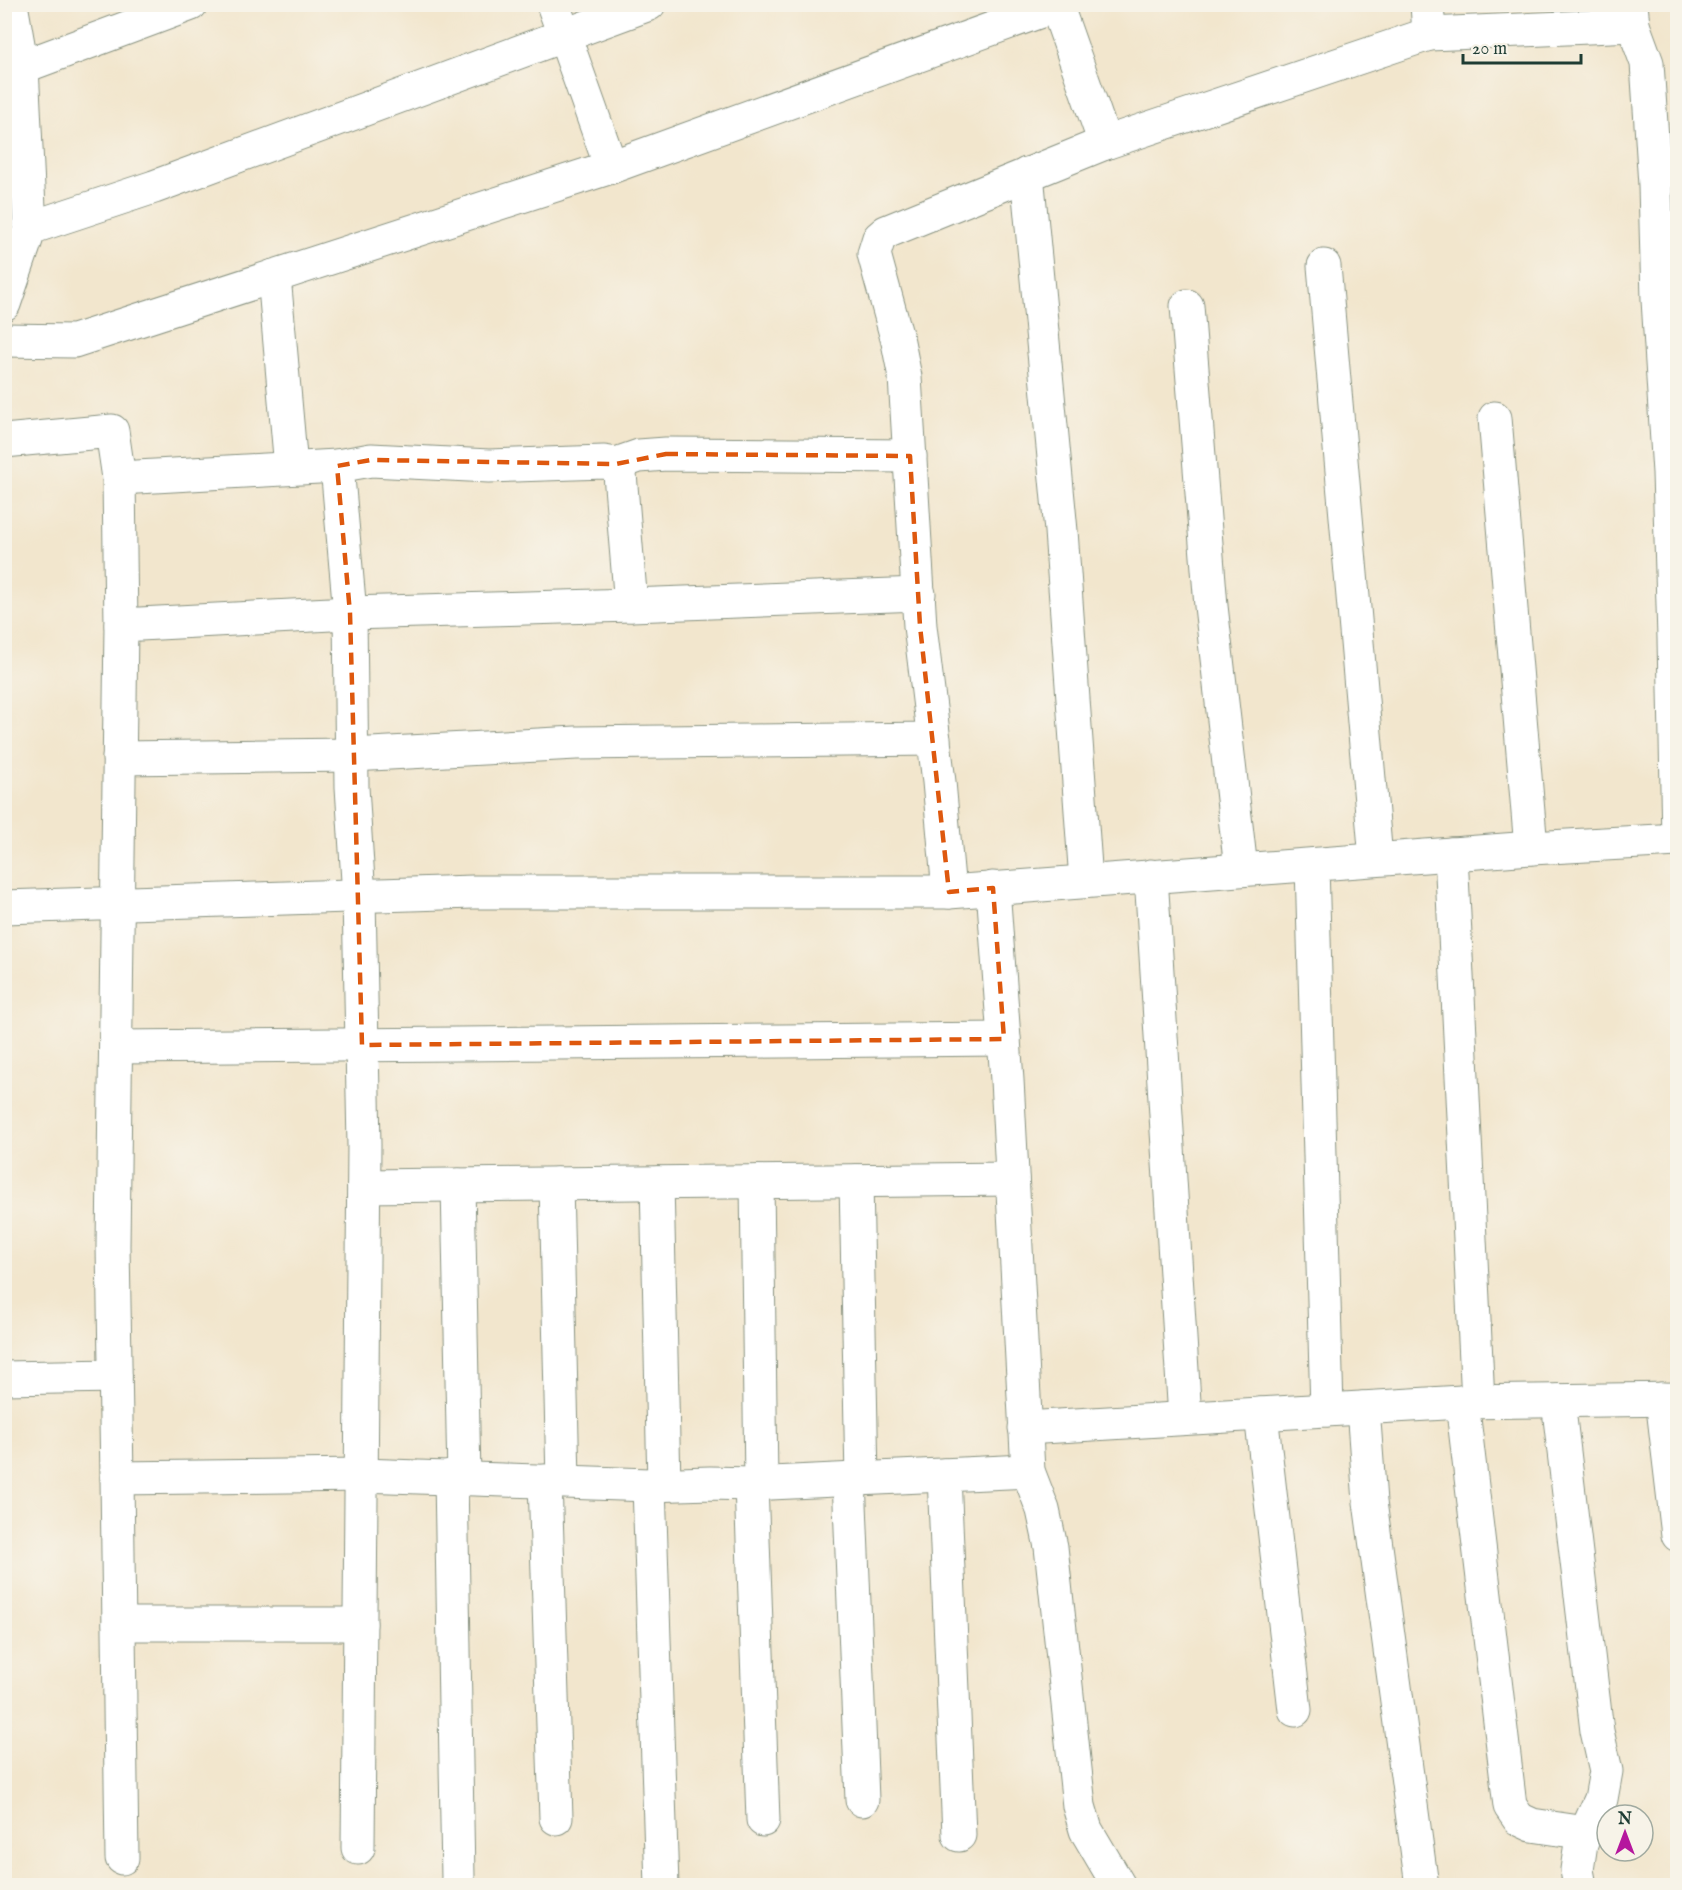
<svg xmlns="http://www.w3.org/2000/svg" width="1682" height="1890" font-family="'IM FELL English',serif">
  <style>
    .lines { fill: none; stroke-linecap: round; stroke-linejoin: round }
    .minor-casing { stroke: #889280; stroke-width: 35 }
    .minor { stroke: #fff; stroke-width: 33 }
    .marked { fill: none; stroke: #de580e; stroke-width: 4.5; stroke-dasharray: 12 8; stroke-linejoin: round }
  </style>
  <rect width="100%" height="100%" fill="#f7f3e8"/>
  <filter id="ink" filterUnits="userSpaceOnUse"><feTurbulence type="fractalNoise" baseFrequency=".0167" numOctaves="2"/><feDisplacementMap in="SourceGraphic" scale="12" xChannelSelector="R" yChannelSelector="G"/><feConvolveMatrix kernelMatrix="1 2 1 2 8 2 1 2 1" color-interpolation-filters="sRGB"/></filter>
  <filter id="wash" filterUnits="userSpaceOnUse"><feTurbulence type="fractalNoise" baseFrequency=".008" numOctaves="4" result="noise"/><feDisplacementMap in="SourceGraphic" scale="24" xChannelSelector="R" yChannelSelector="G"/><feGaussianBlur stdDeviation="1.35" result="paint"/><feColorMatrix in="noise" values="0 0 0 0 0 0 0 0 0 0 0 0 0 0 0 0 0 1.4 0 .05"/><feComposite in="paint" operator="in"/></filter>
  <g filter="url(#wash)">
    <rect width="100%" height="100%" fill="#f2e6cd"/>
  </g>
  <g filter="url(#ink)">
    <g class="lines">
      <defs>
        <g id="minor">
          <polyline points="11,4 22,67 191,4"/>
          <polyline points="553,4 611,167"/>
          <polyline points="1056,4 1105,143 1429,34"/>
          <polyline points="1427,4 1429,34 1633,25 1631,4"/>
          <polyline points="4,74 22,67 30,228 4,304"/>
          <polyline points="1027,174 1061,531 1086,881"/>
          <polyline points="30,228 154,187 649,4"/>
          <polyline points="1324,266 1376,859"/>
          <polyline points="274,276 291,468"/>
          <polyline points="1187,306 1211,606 1241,869"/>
          <polyline points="4,340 74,341 611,167 1060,4"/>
          <polyline points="1495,418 1531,848"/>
          <polyline points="4,441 112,431 119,478 337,466"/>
          <polyline points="616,464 639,456 666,454 910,456"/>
          <polyline points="119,478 121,625"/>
          <polyline points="631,605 350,613 121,625 113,1246 117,1478 362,1475 649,1485 710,1483 751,1484 1028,1471"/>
          <polyline points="119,758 352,755 576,743 934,739"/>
          <polyline points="1451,854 1478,1401"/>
          <polyline points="1312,865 1327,1410"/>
          <polyline points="1151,876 1185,1418"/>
          <polyline points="993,888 1007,1080 1028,1471 1043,1510 1051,1547 1079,1806 1086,1830 1119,1886"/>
          <polyline points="949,892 939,782 920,626 905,377 898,342 874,254 879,238 886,232 1105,143"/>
          <polyline points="4,907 473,892 949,892 1531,848 1678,840 1674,638 1669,473 1658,300 1655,185 1647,63 1633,25"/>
          <polyline points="116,1047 1004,1039"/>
          <polyline points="856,1181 862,1479"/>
          <polyline points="757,1182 761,1483"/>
          <polyline points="657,1183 664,1484"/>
          <polyline points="556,1184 563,1481"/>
          <polyline points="458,1185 464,1478"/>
          <polyline points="364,1186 1012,1179"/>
          <polyline points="4,1378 115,1376"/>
          <polyline points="1662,1399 1678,1535"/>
          <polyline points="1558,1401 1597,1731 1606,1771 1601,1799 1581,1843 1577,1870 1580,1886"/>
          <polyline points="1462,1402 1510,1806 1519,1819 1532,1825 1586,1833"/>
          <polyline points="1363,1408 1370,1502 1422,1886"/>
          <polyline points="1261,1414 1295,1710"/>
          <polyline points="1025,1428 1462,1402 1678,1399"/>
          <polyline points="944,1475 959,1835"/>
          <polyline points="451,1477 458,1878"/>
          <polyline points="117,1478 122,1858"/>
          <polyline points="849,1479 862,1800"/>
          <polyline points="545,1481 556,1818"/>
          <polyline points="751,1484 763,1820"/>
          <polyline points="649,1485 662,1886"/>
          <polyline points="119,1624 360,1624"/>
          <polyline points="358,1848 364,1145 359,897 352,787 350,613 337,466 371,460 489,466 604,462 616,464 620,474 631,605 919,594"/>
        </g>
      </defs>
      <use href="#minor" class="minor-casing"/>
      <use href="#minor" class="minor"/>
    </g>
  </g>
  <path class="marked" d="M666,454L910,456L920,626L949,892L993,888L1004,1039L362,1045L350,613L337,466L371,460L616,464Z"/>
  <rect width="1682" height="1890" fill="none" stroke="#f7f3e8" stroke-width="24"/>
  <g transform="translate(1625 1833)"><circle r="28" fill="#f7f3e8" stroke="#a1aaa0" stroke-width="1.5"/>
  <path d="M0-4.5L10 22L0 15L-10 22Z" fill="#b5179e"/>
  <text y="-9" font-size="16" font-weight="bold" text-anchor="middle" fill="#1f3d34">N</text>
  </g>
  <path d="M1463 54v9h118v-9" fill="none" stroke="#1f3d34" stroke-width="3"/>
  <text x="1472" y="54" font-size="18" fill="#1f3d34" stroke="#f7f3e8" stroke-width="4.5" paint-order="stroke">20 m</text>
</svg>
